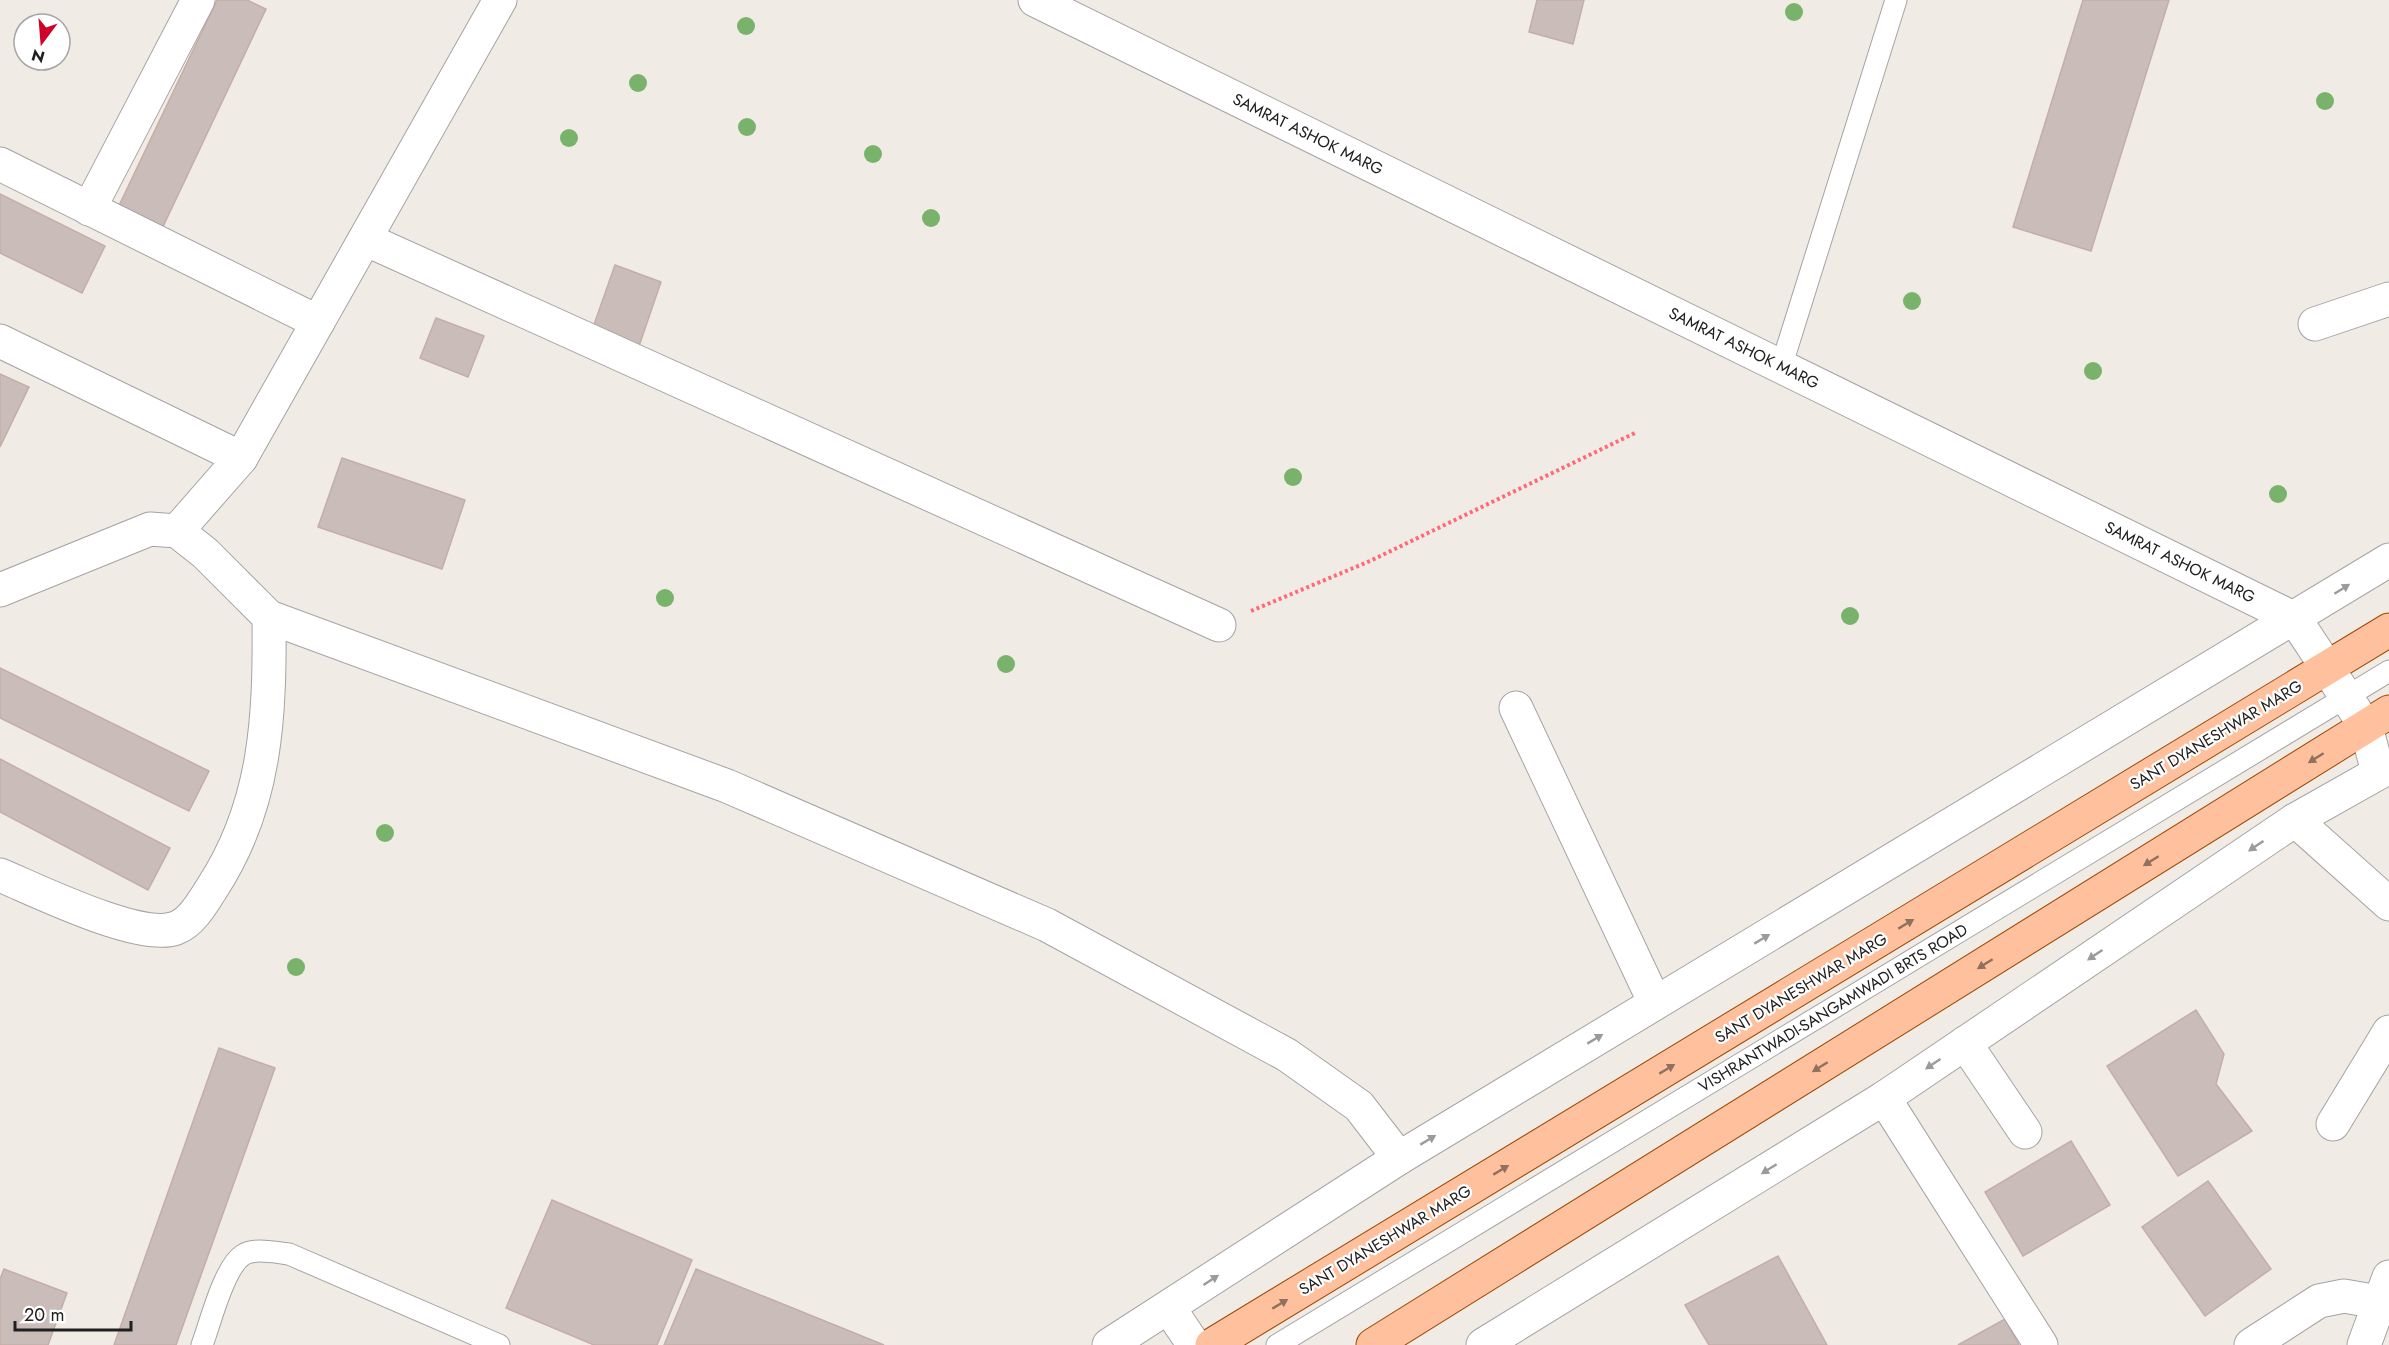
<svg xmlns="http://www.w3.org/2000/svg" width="2389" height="1345" font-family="Jost,sans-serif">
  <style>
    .building { fill: #c9bcb9; stroke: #c4aea7; stroke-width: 1.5 }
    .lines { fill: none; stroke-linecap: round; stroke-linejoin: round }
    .service-casing { stroke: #a4a4a4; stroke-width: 23 }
    .minor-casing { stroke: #a4a4a4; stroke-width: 35 }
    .tertiary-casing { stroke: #a4a4a4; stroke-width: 35 }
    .primary-casing { stroke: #9c4800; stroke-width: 35 }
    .path { stroke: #ff6978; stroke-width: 4; stroke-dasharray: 3 3; stroke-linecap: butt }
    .service { stroke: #fff; stroke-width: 21 }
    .minor { stroke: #fff; stroke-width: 33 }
    .tertiary { stroke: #fff; stroke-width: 33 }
    .primary { stroke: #ffc09d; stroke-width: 33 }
    .tree { fill: #79b36b }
    .oneway { fill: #9b9b9b }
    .oneway2 { fill: #90705e }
    .labels { text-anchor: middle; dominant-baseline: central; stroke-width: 4.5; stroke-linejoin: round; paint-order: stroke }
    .street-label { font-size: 16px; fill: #202020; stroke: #fff }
  </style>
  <rect width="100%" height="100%" fill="#f1ebe6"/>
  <g class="building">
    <polygon points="217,0 247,0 266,9 160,233 116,212"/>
    <polygon points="1537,0 1584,0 1573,44 1529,32"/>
    <polygon points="2083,0 2169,0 2091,251 2013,227"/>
    <polygon points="0,194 105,246 82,293 0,253"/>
    <polygon points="615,265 661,282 638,349 591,333"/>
    <polygon points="436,318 484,336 468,377 420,358"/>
    <polygon points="0,374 29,387 0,447"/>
    <polygon points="342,458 465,500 442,569 318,527"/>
    <polygon points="0,668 209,771 189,811 0,718"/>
    <polygon points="0,759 170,848 148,890 0,812"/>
    <polygon points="2196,1010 2224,1054 2216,1084 2252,1131 2178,1176 2107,1066"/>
    <polygon points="219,1048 275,1068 176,1345 114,1345"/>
    <polygon points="2071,1141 2110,1205 2023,1256 1985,1192"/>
    <polygon points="2208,1181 2271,1269 2205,1316 2142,1227"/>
    <polygon points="552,1200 692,1260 657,1345 594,1345 506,1308"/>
    <polygon points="1778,1256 1827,1345 1709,1345 1685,1305"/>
    <polygon points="4,1269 67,1293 48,1345 0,1345 0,1279"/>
    <polygon points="696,1269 884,1345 664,1345"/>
    <polygon points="2005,1319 2019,1345 1958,1345"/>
  </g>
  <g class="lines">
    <defs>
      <g id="service">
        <polyline points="1781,367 1896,0"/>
        <path d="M202,1345C210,1324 224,1267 243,1255C255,1247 276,1253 289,1254L499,1345"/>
        <polyline points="1277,1345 2389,671"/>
      </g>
      <g id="minor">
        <polyline points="0,164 318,322"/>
        <polyline points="89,209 198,0"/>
        <polyline points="365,239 1219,625"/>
        <polyline points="2315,324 2389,299"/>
        <polyline points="0,341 241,458"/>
        <polyline points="177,531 241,458 500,0"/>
        <path d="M0,590L150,529L177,531L205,553L269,617C270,715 267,804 212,888C203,902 192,922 176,928C141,942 36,890 0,875"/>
        <polyline points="269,617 727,786 1047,925 1287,1055 1359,1106 1399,1158"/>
        <polyline points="1516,708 1655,1003"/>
        <polyline points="2295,820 2389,904"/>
        <polyline points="1965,1043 2025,1132"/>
        <polyline points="1884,1098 2041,1345"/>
        <polyline points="2333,1124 2389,1032"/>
        <polyline points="2251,1345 2319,1301 2344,1296 2378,1302"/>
        <polyline points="2364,1345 2389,1277"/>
      </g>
      <g id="tertiary">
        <polyline points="1035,0 2295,619 2366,727 2378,772"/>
        <polyline points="1169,1308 1194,1345"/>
        <polyline points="1109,1345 1399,1158 2389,560"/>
        <polyline points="1483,1345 1884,1098 2295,820 2389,767"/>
      </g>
      <g id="primary">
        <polyline points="1212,1345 2389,630"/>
        <polyline points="1373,1345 2389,712"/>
      </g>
    </defs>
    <use href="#service" class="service-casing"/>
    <use href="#minor" class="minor-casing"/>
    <use href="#tertiary" class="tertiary-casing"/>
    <use href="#primary" class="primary-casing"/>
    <polyline class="path" points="1251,611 1370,561 1637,432"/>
    <use href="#service" class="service"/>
    <use href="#minor" class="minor"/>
    <use href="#tertiary" class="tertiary"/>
    <use href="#primary" class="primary"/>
  </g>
  <g class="tree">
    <circle cx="1794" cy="12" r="9"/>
    <circle cx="746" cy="26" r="9"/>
    <circle cx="638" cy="83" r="9"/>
    <circle cx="2325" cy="101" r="9"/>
    <circle cx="747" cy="127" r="9"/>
    <circle cx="569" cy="138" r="9"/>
    <circle cx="873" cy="154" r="9"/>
    <circle cx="931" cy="218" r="9"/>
    <circle cx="1912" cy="301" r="9"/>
    <circle cx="2093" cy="371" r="9"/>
    <circle cx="1293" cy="477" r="9"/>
    <circle cx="2278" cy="494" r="9"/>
    <circle cx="665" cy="598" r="9"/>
    <circle cx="1850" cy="616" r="9"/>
    <circle cx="1006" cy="664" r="9"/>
    <circle cx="385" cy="833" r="9"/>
    <circle cx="296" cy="967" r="9"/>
  </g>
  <defs><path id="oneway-solid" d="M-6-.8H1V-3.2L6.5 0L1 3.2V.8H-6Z" transform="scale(1.5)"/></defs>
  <g class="oneway">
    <use href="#oneway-solid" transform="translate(2342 589) rotate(-32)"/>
    <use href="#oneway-solid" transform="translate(2256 846) rotate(146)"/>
    <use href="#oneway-solid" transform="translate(1762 939) rotate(-31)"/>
    <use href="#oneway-solid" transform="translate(2095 955) rotate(146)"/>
    <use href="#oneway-solid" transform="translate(1595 1039) rotate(-31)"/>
    <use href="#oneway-solid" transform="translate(1933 1064) rotate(146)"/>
    <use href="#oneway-solid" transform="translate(1428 1140) rotate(-31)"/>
    <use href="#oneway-solid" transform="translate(1769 1169) rotate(148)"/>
    <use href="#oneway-solid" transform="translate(1211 1280) rotate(-33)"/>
  </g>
  <g class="oneway2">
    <use href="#oneway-solid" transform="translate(2316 758) rotate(148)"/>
    <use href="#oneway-solid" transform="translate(2151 861) rotate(148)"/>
    <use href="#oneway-solid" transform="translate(1906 924) rotate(-31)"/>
    <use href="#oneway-solid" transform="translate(1985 964) rotate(148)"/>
    <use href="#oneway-solid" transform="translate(1820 1067) rotate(148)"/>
    <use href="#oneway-solid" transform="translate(1667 1069) rotate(-31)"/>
    <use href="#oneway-solid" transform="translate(1501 1170) rotate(-31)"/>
    <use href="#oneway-solid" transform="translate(1280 1304) rotate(-31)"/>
  </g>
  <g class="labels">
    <g class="street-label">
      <text transform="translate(1308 134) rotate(26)">SAMRAT ASHOK MARG</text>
      <text transform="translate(1744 348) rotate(26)">SAMRAT ASHOK MARG</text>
      <text transform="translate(2180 562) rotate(26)">SAMRAT ASHOK MARG</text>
      <text transform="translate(2216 735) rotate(-31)">SANT DYANESHWAR MARG</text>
      <text transform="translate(1801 988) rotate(-31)">SANT DYANESHWAR MARG</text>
      <text transform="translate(1833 1008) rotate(-31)">VISHRANTWADI-SANGAMWADI BRTS ROAD</text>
      <text transform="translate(1385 1240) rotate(-31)">SANT DYANESHWAR MARG</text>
    </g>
  </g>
  <g transform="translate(42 42) rotate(196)"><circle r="28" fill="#ffffff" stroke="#a6a6a6" stroke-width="1.5"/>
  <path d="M0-4.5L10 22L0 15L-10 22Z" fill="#d0002b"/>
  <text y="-9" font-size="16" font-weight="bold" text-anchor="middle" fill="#202020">N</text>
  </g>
  <path d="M15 1321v9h116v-9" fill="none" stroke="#202020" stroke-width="3"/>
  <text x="24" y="1321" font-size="18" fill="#202020" stroke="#ffffff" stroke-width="4.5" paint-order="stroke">20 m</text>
</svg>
